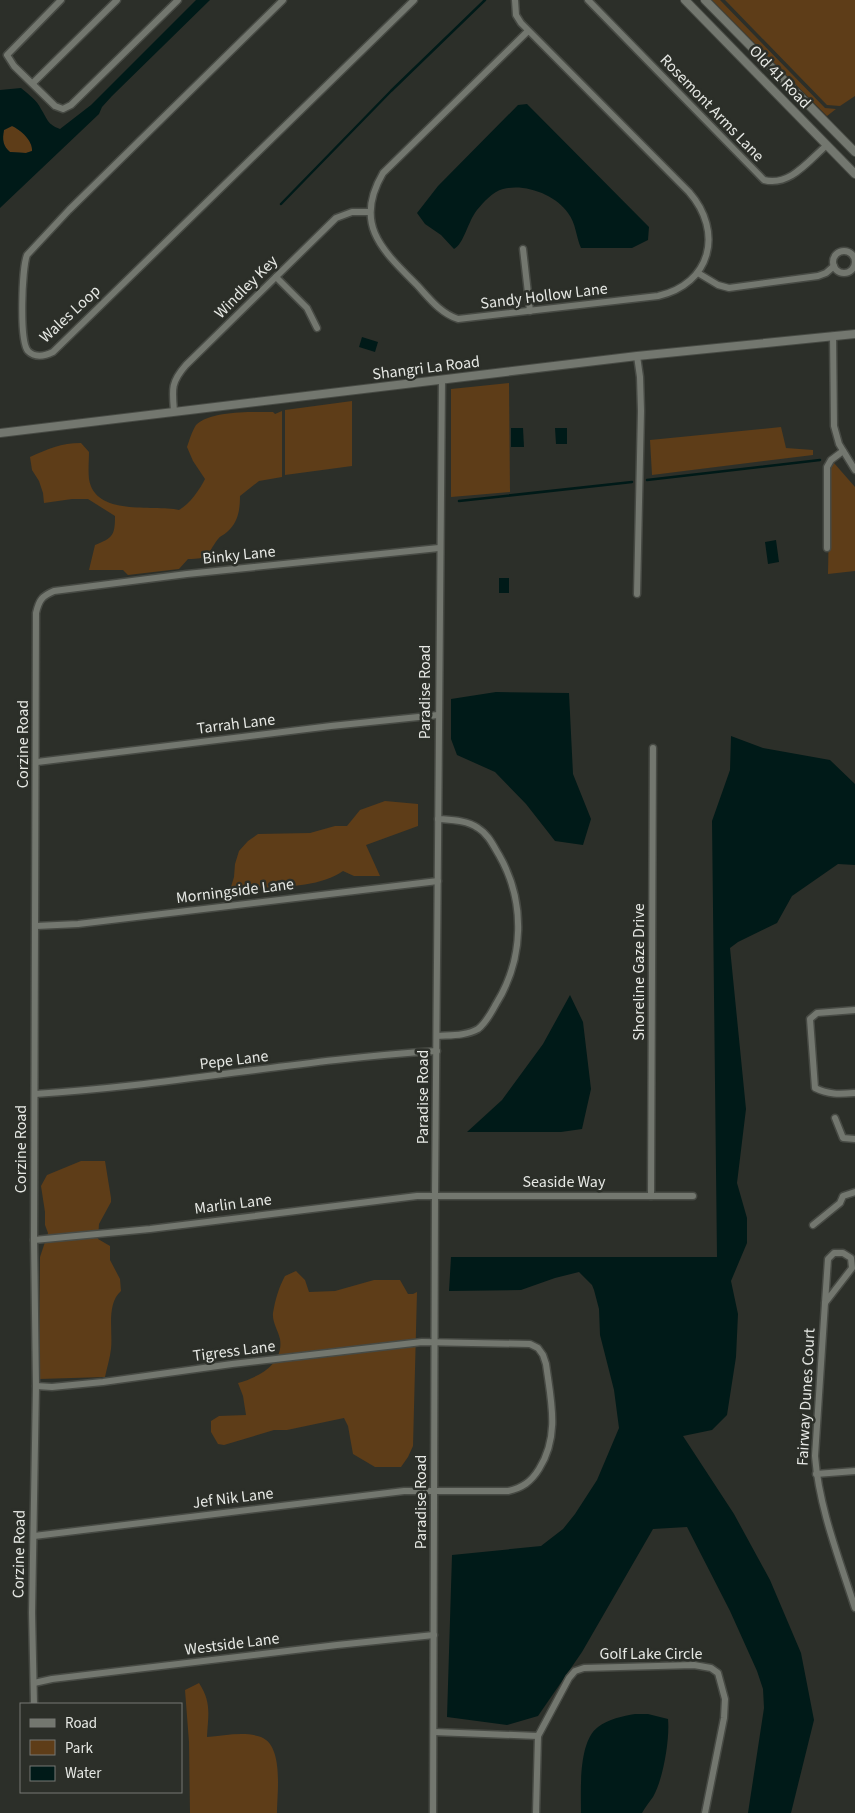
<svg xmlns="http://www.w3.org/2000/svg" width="855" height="1813" font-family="'Source Sans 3',sans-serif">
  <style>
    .green { fill: #5e3d18 }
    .water { fill: #001a18; fill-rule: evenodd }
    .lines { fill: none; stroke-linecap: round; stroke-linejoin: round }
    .stream { stroke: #001a18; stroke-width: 2.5 }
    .minor-casing { stroke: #474a44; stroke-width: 9 }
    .tertiary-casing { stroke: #474a44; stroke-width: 10 }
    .minor { stroke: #73776f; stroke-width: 6 }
    .tertiary { stroke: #73776f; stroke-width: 8 }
    .labels { text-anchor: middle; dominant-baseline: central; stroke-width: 5; stroke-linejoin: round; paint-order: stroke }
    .street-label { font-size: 16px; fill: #e6e8e4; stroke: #2c2f29 }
  </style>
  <rect width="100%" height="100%" fill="#2c2f29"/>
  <g class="green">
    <polygon points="712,0 720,0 825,108 836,109 827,116"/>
    <polygon points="725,0 855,0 855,96 840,106 827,105"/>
    <path d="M12,126C21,130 33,141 32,151L26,153L10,152C3,146 2,140 4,130Z"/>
    <polygon points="509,383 510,492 451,497 451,389"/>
    <polygon points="352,401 352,466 285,475 285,410"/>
    <path d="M282,411V477L259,481L240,496C240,510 238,523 227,532C224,535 220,536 218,539C206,555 210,559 188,559L179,569L128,575L123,570H89L95,545C113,538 115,535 115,516L88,499H72L44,503L43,493L39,481L32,470L30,457C48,449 61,443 81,443L89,452C89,460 88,470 89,479C95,517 152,504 179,510C190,504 200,489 205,479L193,461L187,447C189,441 192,431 196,425C211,410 253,412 273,412L275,414Z"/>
    <polygon points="781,427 786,448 813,450 813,455 652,475 650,440"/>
    <polygon points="834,463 855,487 855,571 828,574 830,468"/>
    <path d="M385,801L418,804V826L366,845L380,876H354L343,871C316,890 263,888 231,887L234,877L235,864L239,851L248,841L258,834L310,833L335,826H347L360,810Z"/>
    <path d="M81,1161H105L111,1198V1202L99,1224L98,1239L110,1246V1260L120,1279L121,1291C106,1304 113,1331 111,1349C110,1358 107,1367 105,1377L39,1379L40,1257L48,1233L45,1225V1212L41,1186L47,1175Z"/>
    <path d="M296,1271L305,1280L309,1292L335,1291L374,1280H400L408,1294H413L417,1292L413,1446L408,1457L401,1467H375L353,1454L348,1426L344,1418L287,1430H274L224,1445L218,1444L211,1432V1421L219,1416L246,1415L243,1396L238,1383C259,1377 284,1364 280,1339C278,1330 272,1322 273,1313C275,1300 279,1287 285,1276Z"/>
    <path d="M199,1683C212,1703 208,1715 207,1737C224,1736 244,1731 261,1737C284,1746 277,1793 277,1813H190L189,1742L185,1690Z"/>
  </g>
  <g class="water">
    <path d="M196,0H210L112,96L102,107L99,114L0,208V90L21,88C28,94 37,100 41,109C48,120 47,124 60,129L91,105ZM12,126C21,130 33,141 32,151L26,153L10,152C3,146 2,140 4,130Z"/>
    <path d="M527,104L649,227L648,240L632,248H581C576,237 576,223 568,213C556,195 525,183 503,189C493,191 483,203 477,210C468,221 464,244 454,249L441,235L425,224L417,213L438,186L518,105Z"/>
    <polygon points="362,337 378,342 375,352 359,347"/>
    <polygon points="511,428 523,428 524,447 511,447"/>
    <polygon points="555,428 567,428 567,444 556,444"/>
    <polygon points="776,540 779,562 768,564 765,542"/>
    <rect x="499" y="578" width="10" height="15"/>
    <polygon points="496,692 569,693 573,774 591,819 583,845 555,841 526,804 495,772 457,755 451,739 451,699"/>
    <polygon points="731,736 763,748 830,760 855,784 855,865 838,864 792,896 777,923 738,942 730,948 746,1109 737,1183 747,1218 747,1243 731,1281 738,1314 736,1357 727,1415 712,1430 683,1436 734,1514 770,1580 801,1653 814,1720 791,1813 748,1813 764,1708 763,1689 757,1671 730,1611 687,1527 653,1529 582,1652 538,1716 507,1725 447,1717 452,1555 541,1546 563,1529 575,1514 597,1480 619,1428 614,1390 600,1335 599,1309 594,1290 592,1285 579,1272 555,1278 521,1290 449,1291 451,1257 717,1257 712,821 730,770"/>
    <polygon points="570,995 583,1022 591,1089 582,1129 561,1132 467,1132 502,1100 543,1044"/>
    <path d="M635,1714H648L668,1719C670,1739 663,1780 653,1797C649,1802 645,1808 642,1813H581C581,1790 578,1742 598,1727C608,1719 623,1716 635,1714Z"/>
  </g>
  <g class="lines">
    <g class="stream">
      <polyline points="281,204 391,91 485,0"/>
      <polyline points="647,480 820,460"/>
      <polyline points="459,501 632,482"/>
    </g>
    <defs>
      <g id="minor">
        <polyline points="61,0 7,55 14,66 55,106 63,109 71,105 178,0"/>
        <path d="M283,0L69,210L27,255C22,268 19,341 28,351C35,358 45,356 53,352L414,0"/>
        <path d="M515,0L516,15L521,23L689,192C724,232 711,284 658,296L458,319C440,313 429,298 417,285C382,250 353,224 383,173L528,31"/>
        <path d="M588,0L764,180C790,187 809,160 827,145"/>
        <polyline points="33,83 117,0"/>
        <polyline points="523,249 530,311"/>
        <circle cx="844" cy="262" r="11"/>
        <polyline points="698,273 718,285 729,288 818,276 826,273 834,266"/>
        <polyline points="276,277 307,308 317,328"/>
        <polyline points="833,336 834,426 839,444 855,470"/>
        <polyline points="637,356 640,377 641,411 637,594"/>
        <path d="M174,411C172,389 171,382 186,365L336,218L352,212H370"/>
        <polyline points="827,548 827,467 831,460 843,451"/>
        <polyline points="37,762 331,726 438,715"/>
        <polyline points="36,926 78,924 438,881"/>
        <path d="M855,1010L817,1013L810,1019L815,1088C829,1095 840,1094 855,1093"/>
        <path d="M437,1036C450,1035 466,1036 478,1029C486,1023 491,1013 496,1004C524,959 526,902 499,855C493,845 488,834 478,828C467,820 451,820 438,819"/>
        <path d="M35,1094C169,1086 302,1059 437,1051"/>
        <polyline points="835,1118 843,1138 855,1139"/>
        <polyline points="651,1196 653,748"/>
        <polyline points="813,1225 840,1203 843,1196 855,1192"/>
        <polyline points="34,1240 150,1229 417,1196 693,1196"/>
        <polygon points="834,1253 843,1253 851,1258 852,1268 825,1303 828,1259"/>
        <path d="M825,1303L815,1456C819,1508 839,1558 855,1608"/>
        <polyline points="816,1474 855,1471"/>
        <path d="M34,1536L404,1491H508C522,1488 531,1482 539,1469C560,1436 551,1401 546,1364L543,1355L538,1348L530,1344L422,1342L232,1364L103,1382L52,1387L36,1386"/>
        <polyline points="34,1683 52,1679 337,1645 434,1635"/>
        <path d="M34,1704L32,1613L36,1386L34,1240L36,613C39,600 42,596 54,591L187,574L439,548"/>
        <polyline points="434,1732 538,1736"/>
        <polyline points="433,1813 435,1195 442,380"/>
        <polyline points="536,1813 538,1736 569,1678 575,1671 584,1668 694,1665 711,1668 718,1673 725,1699 724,1718 705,1813"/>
      </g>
      <g id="tertiary">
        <polyline points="685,0 855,174"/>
        <polyline points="705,0 855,152"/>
        <polyline points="0,433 637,356 855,334"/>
      </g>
    </defs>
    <use href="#minor" class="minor-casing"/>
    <use href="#tertiary" class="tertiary-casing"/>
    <use href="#minor" class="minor"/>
    <use href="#tertiary" class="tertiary"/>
  </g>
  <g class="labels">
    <g class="street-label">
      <text transform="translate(780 77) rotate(46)">Old 41 Road</text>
      <text transform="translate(712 108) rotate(46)">Rosemont Arms Lane</text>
      <text transform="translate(246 287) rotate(-45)">Windley Key</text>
      <text transform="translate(544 296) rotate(-7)">Sandy Hollow Lane</text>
      <text transform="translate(70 314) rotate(-43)">Wales Loop</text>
      <text transform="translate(426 368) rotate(-7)">Shangri La Road</text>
      <text transform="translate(239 555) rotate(-6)">Binky Lane</text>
      <text transform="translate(425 692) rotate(-90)">Paradise Road</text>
      <text transform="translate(236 724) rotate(-7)">Tarrah Lane</text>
      <text transform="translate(23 744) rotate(-90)">Corzine Road</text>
      <text transform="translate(235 891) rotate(-7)">Morningside Lane</text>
      <text transform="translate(639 972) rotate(-90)">Shoreline Gaze Drive</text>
      <text transform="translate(234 1060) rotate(-7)">Pepe Lane</text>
      <text transform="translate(423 1097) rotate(-90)">Paradise Road</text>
      <text transform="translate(21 1149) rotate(-90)">Corzine Road</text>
      <text x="564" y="1182">Seaside Way</text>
      <text transform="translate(233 1204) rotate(-7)">Marlin Lane</text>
      <text transform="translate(234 1351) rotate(-7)">Tigress Lane</text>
      <text transform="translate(806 1397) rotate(-87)">Fairway Dunes Court</text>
      <text transform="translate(233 1498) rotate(-7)">Jef Nik Lane</text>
      <text transform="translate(421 1502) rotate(-90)">Paradise Road</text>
      <text transform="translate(19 1554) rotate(-89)">Corzine Road</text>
      <text transform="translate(232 1644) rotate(-7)">Westside Lane</text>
      <text x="651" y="1654">Golf Lake Circle</text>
    </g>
  </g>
  <rect x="20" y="1703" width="162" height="90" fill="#2c2f29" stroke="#767974"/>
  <rect x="30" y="1719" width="25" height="8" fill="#73776f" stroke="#767974"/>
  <text x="65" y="1728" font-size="15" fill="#e6e8e4">Road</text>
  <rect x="30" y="1740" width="25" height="15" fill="#5e3d18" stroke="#767974"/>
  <text x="65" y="1753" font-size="15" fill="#e6e8e4">Park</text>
  <rect x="30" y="1766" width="25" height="15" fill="#001a18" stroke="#767974"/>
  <text x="65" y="1778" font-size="15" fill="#e6e8e4">Water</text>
</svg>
